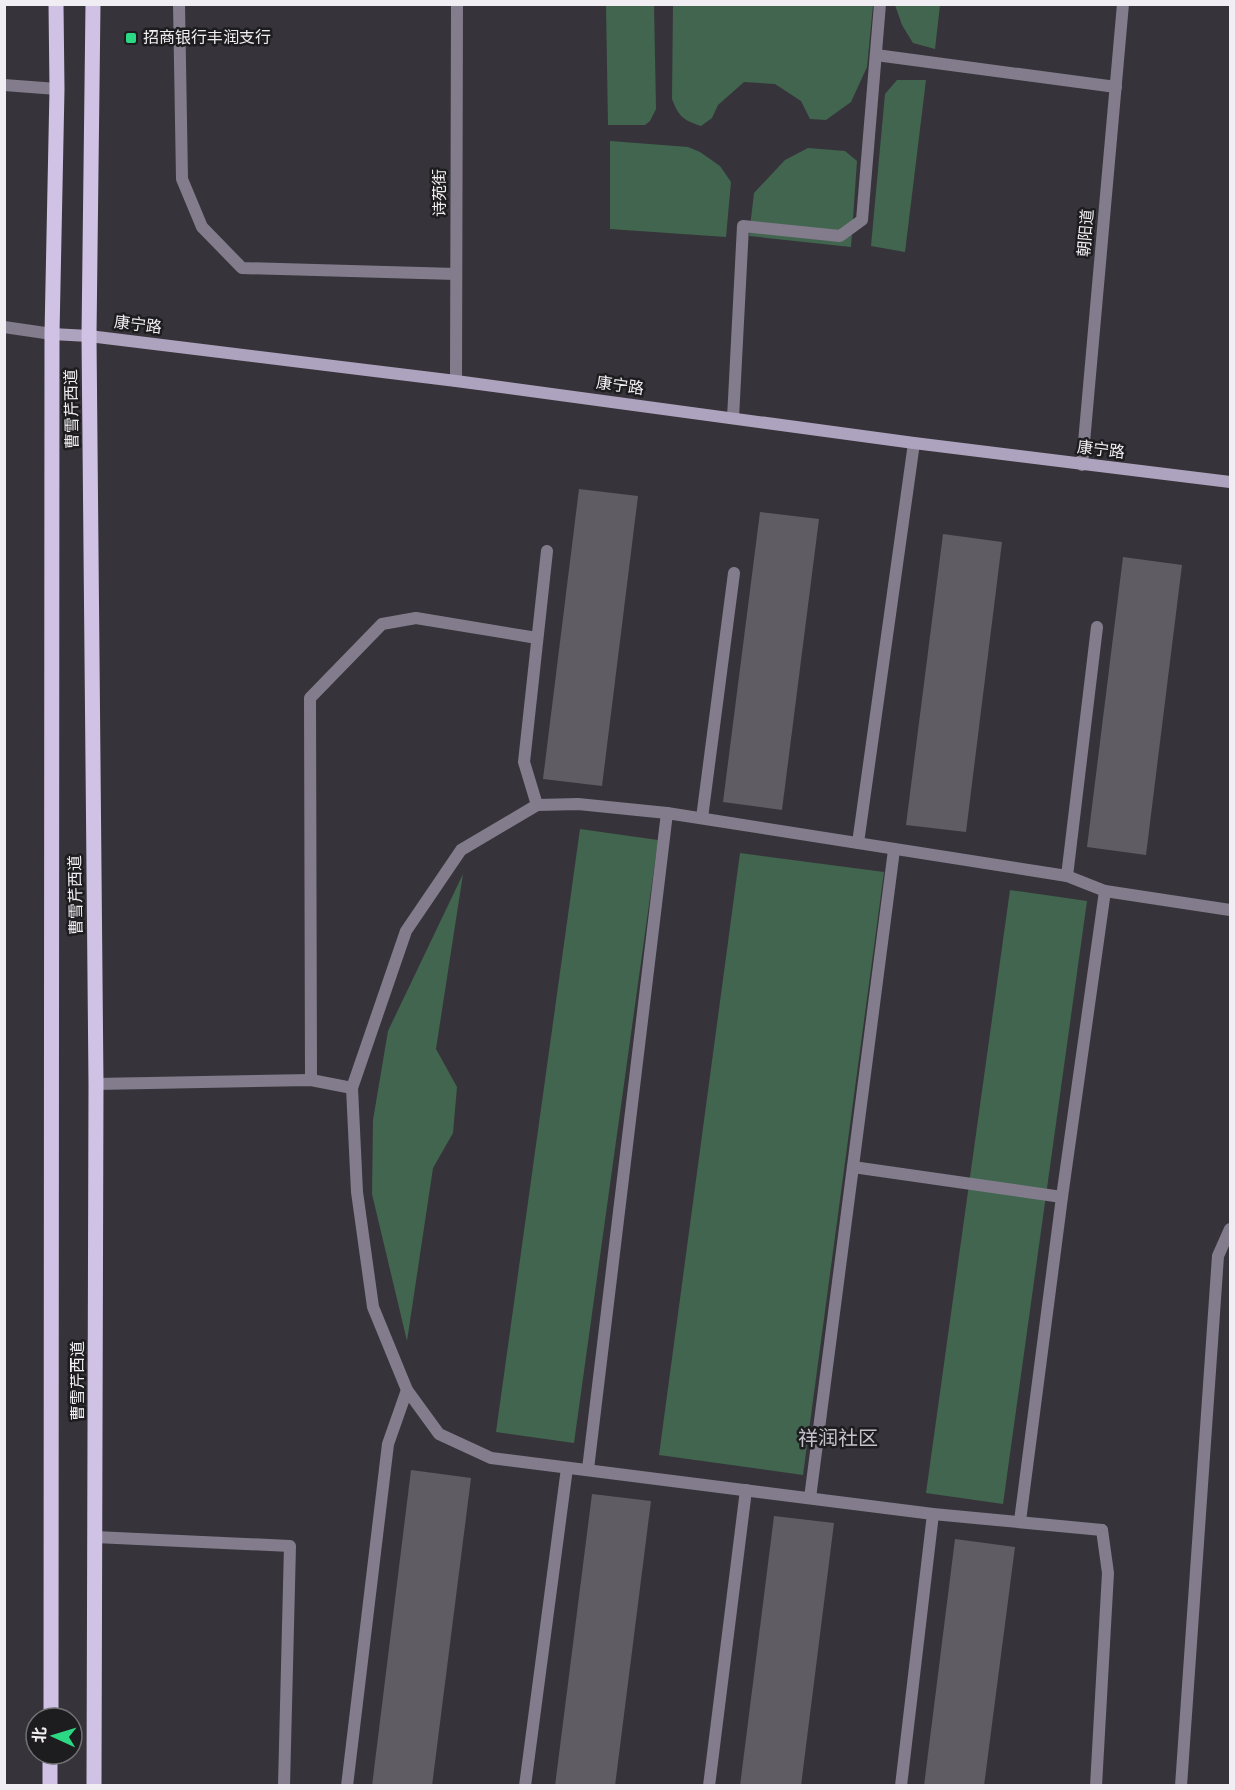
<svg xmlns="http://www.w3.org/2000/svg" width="1235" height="1790" font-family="'Varela Round','Noto Sans SC',sans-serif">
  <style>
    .green { fill: #42654f }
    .building { fill: #5f5c63 }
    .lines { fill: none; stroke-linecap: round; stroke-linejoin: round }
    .service { stroke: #837c8c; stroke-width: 12 }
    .minor { stroke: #837c8c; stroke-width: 12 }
    .tertiary { stroke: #837c8c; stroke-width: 12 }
    .secondary { stroke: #aea3be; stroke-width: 12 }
    .primary { stroke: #d0c2e4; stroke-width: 15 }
    .poi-dot { fill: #2bd884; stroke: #1d1c1f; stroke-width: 2 }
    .labels { text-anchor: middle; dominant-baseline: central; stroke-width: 5; stroke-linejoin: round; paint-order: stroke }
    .poi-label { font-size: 16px; fill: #f0eef2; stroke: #1d1c1f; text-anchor: start }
    .street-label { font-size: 16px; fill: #f0eef2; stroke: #1d1c1f }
    .quarter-label { font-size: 20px; fill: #c4c1c9; stroke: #1d1c1f }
  </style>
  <rect width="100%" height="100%" fill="#36343a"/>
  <g class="green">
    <polygon points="606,5 654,5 656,109 650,121 645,125 608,125"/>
    <path d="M673,5H873L867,67L851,102L826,120L810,119L801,101L775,84L744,82L718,105L712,118L701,126C683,120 679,117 672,99Z"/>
    <polygon points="895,5 940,5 935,49 913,43 902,25"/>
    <polygon points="897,80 926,80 905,252 871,246 885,94"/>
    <polygon points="610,141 688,147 700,152 720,166 731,182 726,237 610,229"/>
    <polygon points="808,148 845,151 857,161 851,247 749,236 754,193 785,160"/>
    <polygon points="580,829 658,840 574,1443 496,1432"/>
    <polygon points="740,853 884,872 803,1475 659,1455"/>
    <polygon points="463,874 436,1049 457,1087 453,1133 433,1168 407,1341 372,1194 373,1120 388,1031"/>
    <polygon points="1010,890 1087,901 1003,1504 926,1493"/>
  </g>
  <g class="building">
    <polygon points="579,489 638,496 602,786 543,779"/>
    <polygon points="760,512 819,519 782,810 723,802"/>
    <polygon points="943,534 1002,542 966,832 906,825"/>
    <polygon points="1123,557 1182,565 1146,855 1087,847"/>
    <polygon points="411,1470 471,1478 432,1786 372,1786"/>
    <polygon points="592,1494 651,1501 615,1786 555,1786"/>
    <polygon points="774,1516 834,1523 801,1786 740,1786"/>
    <polygon points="955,1539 1015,1547 984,1786 924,1786"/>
  </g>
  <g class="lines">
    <g class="service">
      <polyline points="179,4 182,179 202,227 242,268 456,274"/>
      <polyline points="876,55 1116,87"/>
      <polyline points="4,85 57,89"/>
      <polyline points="733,418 743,226 840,236 862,220 880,4"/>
      <polyline points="537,805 524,762 547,551"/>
      <polyline points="702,818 734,573"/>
      <polyline points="1067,876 1097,627"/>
      <polyline points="311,1080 310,698 382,624 416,618 537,638"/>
      <polyline points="853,1167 1062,1197"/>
      <polyline points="588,1469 667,813"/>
      <polyline points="1020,1521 1062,1197 1105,891"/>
      <polyline points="95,1537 290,1546 284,1786"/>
      <polyline points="347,1786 388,1444 407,1390"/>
      <polyline points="525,1786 567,1468"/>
      <polyline points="709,1786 746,1490"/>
      <polyline points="901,1786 933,1514"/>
      <polyline points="1096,1786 1108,1573 1102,1530"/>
    </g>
    <g class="minor">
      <polyline points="456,381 457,4"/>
      <polyline points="858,843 914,443"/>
      <polyline points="96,1084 311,1080 352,1088 357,1192 373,1307 407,1390 439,1434 491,1458 933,1514 1102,1530"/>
      <polyline points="352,1088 406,931 461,850 537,805 578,804 667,813 1067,876 1105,891 1230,910"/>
      <polyline points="810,1498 894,850"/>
      <polyline points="1181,1786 1218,1256 1230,1229"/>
    </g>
    <g class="tertiary">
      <polyline points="4,327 52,334"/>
      <polyline points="1082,465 1123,4"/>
    </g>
    <polyline class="secondary" points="52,334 89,336 456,381 914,443 1230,482"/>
    <g class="primary">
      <polyline points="93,4 89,336 96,1084 94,1786"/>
      <polyline points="51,1718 52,334 57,89 56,4"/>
      <polyline points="50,1786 50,1754"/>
    </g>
  </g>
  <rect class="poi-dot" x="125" y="32" width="12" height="12" rx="3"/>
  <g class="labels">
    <g class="poi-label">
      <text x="143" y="38">招商银行丰润支行</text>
    </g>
    <g class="street-label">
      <text transform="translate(440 193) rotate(-90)">诗苑街</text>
      <text transform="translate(1086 233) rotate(-85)">朝阳道</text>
      <text transform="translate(138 325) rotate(7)">康宁路</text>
      <text transform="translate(620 386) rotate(8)">康宁路</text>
      <text transform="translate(72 409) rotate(-91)">曹雪芹西道</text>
      <text transform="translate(1101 450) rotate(7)">康宁路</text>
      <text transform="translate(76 895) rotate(-91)">曹雪芹西道</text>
      <text transform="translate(78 1381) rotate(-90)">曹雪芹西道</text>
    </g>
    <g class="quarter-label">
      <text x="838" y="1439">祥润社区</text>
    </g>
  </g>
  <rect width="1235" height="1790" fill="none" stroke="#f0eef2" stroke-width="12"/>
  <g transform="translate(54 1736) rotate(274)"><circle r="28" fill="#1d1c1f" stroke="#717073" stroke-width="1.5"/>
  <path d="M0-4.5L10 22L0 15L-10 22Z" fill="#2bd884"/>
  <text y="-9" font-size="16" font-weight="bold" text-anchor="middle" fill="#f0eef2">北</text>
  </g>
</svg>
